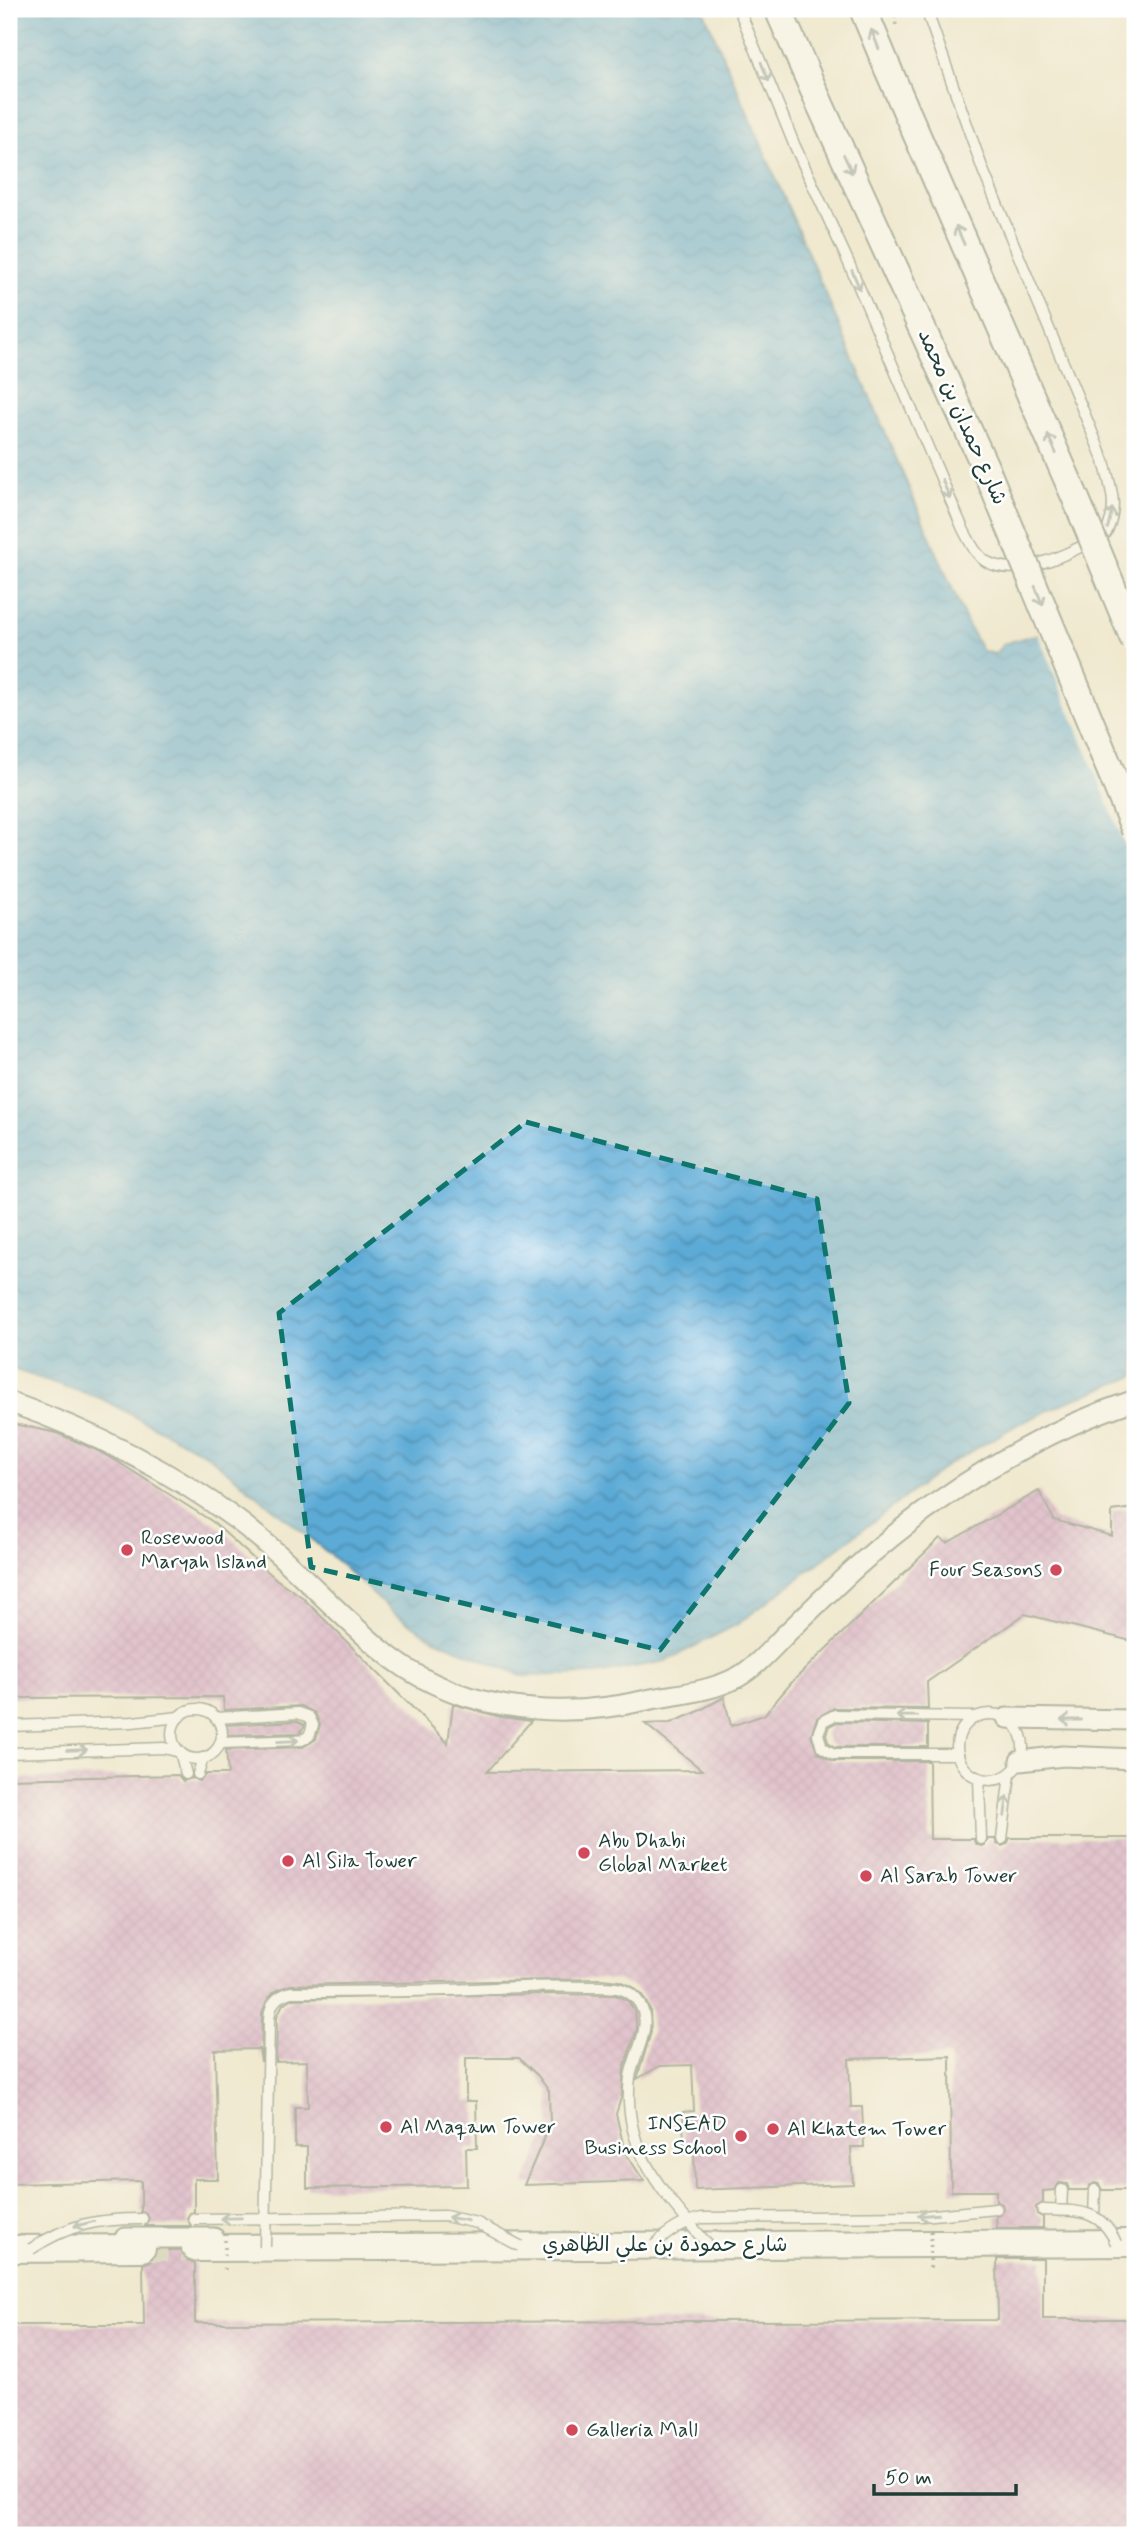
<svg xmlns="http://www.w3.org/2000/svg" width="1144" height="2544" font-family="Mynerve,'Playpen Sans Arabic',sans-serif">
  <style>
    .water { fill: url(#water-waves); stroke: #3e7485; stroke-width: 2 }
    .pier { fill: #f0e9d0 }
    .building { fill: url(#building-cross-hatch) }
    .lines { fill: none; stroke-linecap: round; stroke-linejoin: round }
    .secondary-tunnel { stroke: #c6c7b1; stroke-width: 26; stroke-dasharray: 26 13; stroke-linecap: butt }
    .service-casing { stroke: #68796b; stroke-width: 13 }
    .minor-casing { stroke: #68796b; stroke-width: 23 }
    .secondary-casing { stroke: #68796b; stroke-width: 30 }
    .path { stroke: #68796b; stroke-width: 3.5; stroke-dasharray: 2 5; stroke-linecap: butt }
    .service { stroke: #fff; stroke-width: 10 }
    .minor { stroke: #fff; stroke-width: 19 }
    .secondary { stroke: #fff; stroke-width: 26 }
    .service-bridge-casing { stroke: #68796b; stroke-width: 13; stroke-linecap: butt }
    .secondary-bridge-casing { stroke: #68796b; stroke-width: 30; stroke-linecap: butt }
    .path-bridge { stroke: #68796b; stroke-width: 3.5; stroke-dasharray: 2 5; stroke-linecap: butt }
    .service-bridge { stroke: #fff; stroke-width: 10 }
    .secondary-bridge { stroke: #fff; stroke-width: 26 }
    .oneway { stroke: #8f9e9a }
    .marked { fill: none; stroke: #0f766e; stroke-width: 5; stroke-dasharray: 14 9; stroke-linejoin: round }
    .poi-dot { fill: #d1495b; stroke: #fff; stroke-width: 2.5 }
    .labels { text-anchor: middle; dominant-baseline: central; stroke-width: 5; stroke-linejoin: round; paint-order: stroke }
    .street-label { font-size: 21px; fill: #1f3d34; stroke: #fff }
    .poi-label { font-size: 21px; fill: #1f3d34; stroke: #fff; text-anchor: start }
  </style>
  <defs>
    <pattern id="water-waves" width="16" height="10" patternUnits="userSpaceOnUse" patternTransform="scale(1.75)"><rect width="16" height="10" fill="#5caad6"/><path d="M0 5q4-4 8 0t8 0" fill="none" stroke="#4b8cae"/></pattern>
    <pattern id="building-cross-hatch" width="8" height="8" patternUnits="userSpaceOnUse" patternTransform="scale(1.75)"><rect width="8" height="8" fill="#ce94c9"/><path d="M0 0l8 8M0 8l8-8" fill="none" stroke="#a77aa4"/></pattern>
  </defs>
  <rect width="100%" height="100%" fill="#fff"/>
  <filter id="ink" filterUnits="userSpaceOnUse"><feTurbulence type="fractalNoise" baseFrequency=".0143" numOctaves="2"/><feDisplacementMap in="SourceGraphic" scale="14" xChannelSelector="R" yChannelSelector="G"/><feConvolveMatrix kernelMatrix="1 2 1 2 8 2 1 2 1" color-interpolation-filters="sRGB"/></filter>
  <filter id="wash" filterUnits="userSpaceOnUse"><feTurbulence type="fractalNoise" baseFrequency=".00686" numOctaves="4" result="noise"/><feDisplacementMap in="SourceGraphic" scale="28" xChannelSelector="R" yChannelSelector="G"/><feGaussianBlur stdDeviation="1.57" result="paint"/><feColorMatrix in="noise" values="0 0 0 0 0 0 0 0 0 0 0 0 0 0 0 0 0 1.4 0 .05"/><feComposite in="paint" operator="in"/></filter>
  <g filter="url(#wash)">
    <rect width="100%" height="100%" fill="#f0e9d0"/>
    <polygon class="water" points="9,9 703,9 968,625 982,651 995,654 1003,644 1029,636 1135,625 1135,1376 1064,1403 1017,1425 945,1467 738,1624 666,1661 597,1674 522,1676 434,1639 393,1613 332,1556 206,1454 100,1398 9,1368"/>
    <polygon class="pier" points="1135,621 1135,868 1037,632"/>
    <g id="blocks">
      <g class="building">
        <polygon points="9,1423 57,1433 94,1449 115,1460 213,1522 276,1579 302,1597 448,1743 453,1704 501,1717 531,1721 487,1772 702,1770 645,1724 670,1723 695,1713 724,1697 731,1726 764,1715 793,1681 940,1538 947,1543 1039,1491 1054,1520 1112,1536 1112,1511 1135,1508 1135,1642 1025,1614 927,1682 928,1709 834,1708 817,1718 811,1735 818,1753 833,1761 929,1761 930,1839 974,1839 975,1843 981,1846 985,1845 988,1839 995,1839 997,1844 1002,1846 1007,1844 1010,1838 1135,1838 1135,2190 1102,2190 1099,2184 1095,2183 1089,2186 1088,2190 1069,2190 1067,2184 1059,2183 1055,2190 1043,2191 1043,2203 1036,2207 1037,2214 1043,2217 1043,2228 997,2228 996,2216 1001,2215 1003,2209 1002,2204 996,2202 996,2191 951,2191 950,2056 849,2059 851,2107 862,2107 864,2147 851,2147 853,2184 695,2190 694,2149 684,2150 683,2112 694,2111 692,2065 660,2066 637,2079 651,2032 650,2009 642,1995 633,1987 619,1981 601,1979 291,1985 277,1990 268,1998 262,2013 261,2062 259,2049 215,2050 218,2179 194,2179 194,2212 190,2213 187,2218 191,2226 145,2226 149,2218 146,2213 141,2212 141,2181 9,2184 9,1779 178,1775 183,1781 192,1778 199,1781 206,1774 228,1774 226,1750 303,1747 316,1739 320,1725 315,1713 301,1706 224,1710 223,1697 9,1698"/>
        <polygon points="297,1721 305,1725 300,1733 225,1735 225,1725"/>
        <polygon points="837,1722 928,1724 928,1747 836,1747 828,1742 826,1734 829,1726"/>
        <polygon points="545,1994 616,1995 628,2001 634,2010 637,2029 624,2068 622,2095 616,2114 625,2152 644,2181 524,2185 550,2124 549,2091 538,2076 519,2058 466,2058 466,2101 476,2101 477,2148 466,2148 467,2186 307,2188 307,2147 295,2147 295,2107 308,2107 307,2061 276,2062 277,2016 283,2004 292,1999"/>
        <polygon points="157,2250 180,2250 187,2261 195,2264 195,2323 998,2320 997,2259 1043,2259 1043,2319 1135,2319 1135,2535 9,2535 9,2325 144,2325 143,2264 151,2261"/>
      </g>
    </g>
  </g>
  <g filter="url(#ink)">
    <use href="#blocks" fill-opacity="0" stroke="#68796b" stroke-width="2"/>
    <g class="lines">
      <polyline class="secondary-tunnel" points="142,2248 195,2248"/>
      <defs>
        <g id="service">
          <path d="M739,9L794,144L847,259L963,529C969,540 976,557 989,563C1023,579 1077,550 1106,533C1119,505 1111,490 1104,461L983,170L926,9"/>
          <circle cx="197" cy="1734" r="25"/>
          <circle cx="990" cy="1747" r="33"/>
          <polyline points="216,1718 298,1713 309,1717 313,1725 309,1736 302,1740 220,1743"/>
          <polyline points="9,1726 132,1722 179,1717"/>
          <polyline points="9,1753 164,1748 180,1752 186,1774"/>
          <polyline points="958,1754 834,1754 822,1747 818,1734 823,1721 835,1715 975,1717"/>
          <polyline points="198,1774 203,1758"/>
          <polyline points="979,1778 981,1839"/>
          <polyline points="1002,1839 1010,1774"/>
          <polyline points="1061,2211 1062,2190"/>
          <polyline points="1094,2216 1095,2190"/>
        </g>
        <g id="minor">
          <path d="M9,1402C91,1431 167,1468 237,1520C288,1558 330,1607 379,1648C450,1710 553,1721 642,1701C674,1694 708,1693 738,1677C756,1667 772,1648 787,1633C809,1612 831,1590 854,1569C934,1497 1032,1434 1135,1400"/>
          <polyline points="1007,1718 1135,1720"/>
          <polyline points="1020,1761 1063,1756 1135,1759"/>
          <polyline points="125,2238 214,2238"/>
        </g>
        <g id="secondary">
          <polyline points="778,9 819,102"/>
          <polyline points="863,9 888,69"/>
          <polyline points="195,2248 1135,2243"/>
          <polyline points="9,2249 142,2248"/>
        </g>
      </defs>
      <use href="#service" class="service-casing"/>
      <use href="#minor" class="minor-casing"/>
      <use href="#secondary" class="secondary-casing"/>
      <polyline class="path" points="893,9 896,25"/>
      <use href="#service" class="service"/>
      <use href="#minor" class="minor"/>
      <use href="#secondary" class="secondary"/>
      <defs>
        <g id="service-bridge">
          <path d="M1043,2210C1076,2211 1101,2208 1116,2243"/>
          <polyline points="194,2219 445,2216 477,2223 520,2246"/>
          <path d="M655,2245C668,2231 683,2222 702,2218L923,2216L996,2209"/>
          <path d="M265,2247L269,2020C270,2004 276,1996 291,1992C351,1992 412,1992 472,1989C511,1987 550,1986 589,1987C599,1987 611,1986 621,1989C633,1993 642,2003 644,2016C648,2033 633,2059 630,2077C621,2151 665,2194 708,2245"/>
          <path d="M31,2249C69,2224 97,2219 142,2219"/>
        </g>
        <g id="secondary-bridge">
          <polyline points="888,69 1076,499 1135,642"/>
          <polyline points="819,102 986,469 1135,830"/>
        </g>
      </defs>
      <use href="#service-bridge" class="service-bridge-casing"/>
      <use href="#secondary-bridge" class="secondary-bridge-casing"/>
      <g class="path-bridge">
        <polyline points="930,2268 931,2230"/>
        <polyline points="225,2270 225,2232"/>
      </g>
      <use href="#service-bridge" class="service-bridge"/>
      <use href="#secondary-bridge" class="secondary-bridge"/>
    </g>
    <defs><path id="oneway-shaft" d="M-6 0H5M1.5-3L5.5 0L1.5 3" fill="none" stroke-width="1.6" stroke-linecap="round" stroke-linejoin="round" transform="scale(1.75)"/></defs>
    <g class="oneway">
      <use href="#oneway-shaft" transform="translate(875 39) rotate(-112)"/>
      <use href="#oneway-shaft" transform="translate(765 72) rotate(68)"/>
      <use href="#oneway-shaft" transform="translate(848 164) rotate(65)"/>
      <use href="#oneway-shaft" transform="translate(960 235) rotate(-114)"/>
      <use href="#oneway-shaft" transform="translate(856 280) rotate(67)"/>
      <use href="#oneway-shaft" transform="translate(1052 444) rotate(-114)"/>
      <use href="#oneway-shaft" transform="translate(946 489) rotate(67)"/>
      <use href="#oneway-shaft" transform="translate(1110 518) rotate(-77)"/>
      <use href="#oneway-shaft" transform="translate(1039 596) rotate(68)"/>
      <use href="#oneway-shaft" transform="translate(907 1716) rotate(-179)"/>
      <use href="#oneway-shaft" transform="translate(1071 1720) rotate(-180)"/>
      <use href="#oneway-shaft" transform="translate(288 1741) rotate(-3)"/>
      <use href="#oneway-shaft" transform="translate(77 1750) rotate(-2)"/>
      <use href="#oneway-shaft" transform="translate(1006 1806) rotate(-83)"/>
      <use href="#oneway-shaft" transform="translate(928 2215) rotate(176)"/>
      <use href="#oneway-shaft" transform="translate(231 2218) rotate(179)"/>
      <use href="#oneway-shaft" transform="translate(458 2219) rotate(-170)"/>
      <use href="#oneway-shaft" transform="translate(84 2224) rotate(166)"/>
    </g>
  </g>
  <path d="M0 0H1144V2544H0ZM526,1122L817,1199L849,1403L660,1650L311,1567L279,1313Z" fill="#f0e9d0" fill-opacity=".55" fill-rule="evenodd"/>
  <path class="marked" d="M526,1122L817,1199L849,1403L660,1650L311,1567L279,1313Z"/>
  <g class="poi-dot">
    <circle cx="127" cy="1550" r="7"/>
    <circle cx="1056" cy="1570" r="7"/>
    <circle cx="584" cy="1853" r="7"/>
    <circle cx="288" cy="1861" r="7"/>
    <circle cx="866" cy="1876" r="7"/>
    <circle cx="386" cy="2127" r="7"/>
    <circle cx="773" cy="2129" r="7"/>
    <circle cx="741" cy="2136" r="7"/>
    <circle cx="572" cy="2430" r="7"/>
  </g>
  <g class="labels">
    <g class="street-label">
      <text transform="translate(962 417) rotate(66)">شارع حمدان بن محمد</text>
      <text x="665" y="2245">شارع حمودة بن علي الظاهري</text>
    </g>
    <g class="poi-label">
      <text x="141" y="1538">Rosewood<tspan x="141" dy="24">Maryah Island</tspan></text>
      <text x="1042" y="1570" text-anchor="end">Four Seasons</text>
      <text x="598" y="1841">Abu Dhabi<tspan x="598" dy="24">Global Market</tspan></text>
      <text x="302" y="1861">Al Sila Tower</text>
      <text x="880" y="1876">Al Sarab Tower</text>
      <text x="727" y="2124" text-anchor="end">INSEAD<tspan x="727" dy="24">Business School</tspan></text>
      <text x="400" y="2127">Al Maqam Tower</text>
      <text x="787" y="2129">Al Khatem Tower</text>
      <text x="586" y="2430">Galleria Mall</text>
    </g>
  </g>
  <rect width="1144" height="2544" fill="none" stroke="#fff" stroke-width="35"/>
  <path d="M874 2484v10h142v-10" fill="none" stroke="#1f3d34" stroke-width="3.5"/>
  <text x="885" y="2484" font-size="21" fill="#1f3d34" stroke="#ffffff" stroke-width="5" paint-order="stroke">50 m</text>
</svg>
